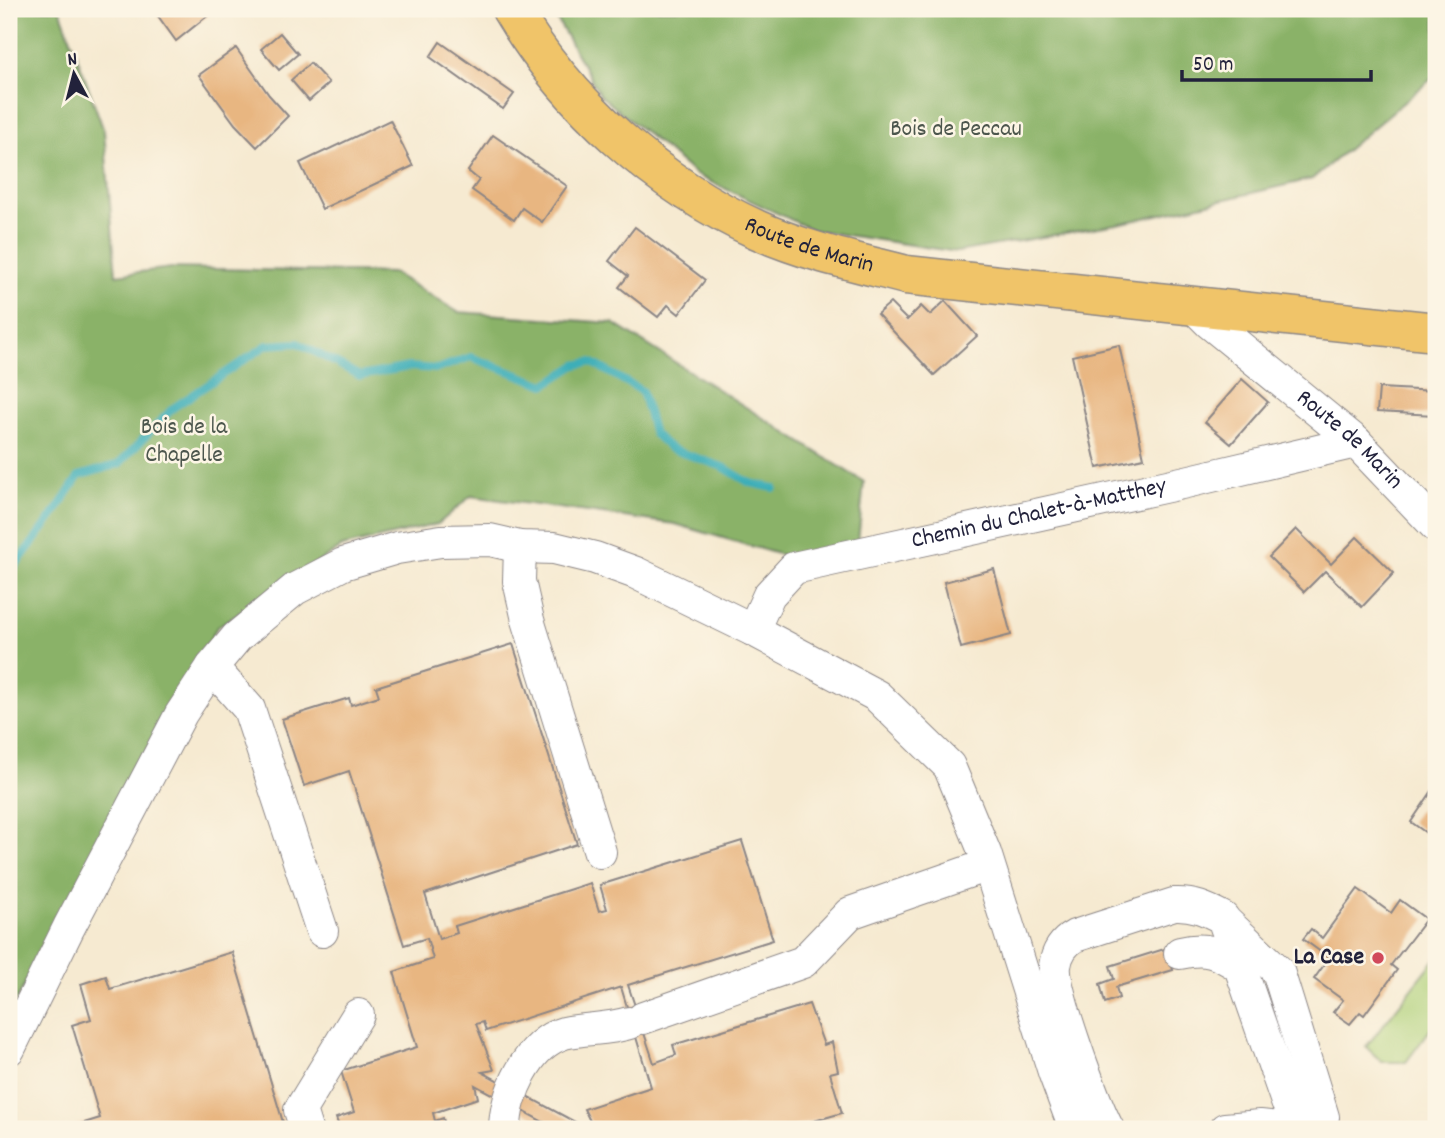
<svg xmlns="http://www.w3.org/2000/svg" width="1445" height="1138" font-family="Dekko,sans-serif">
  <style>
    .green { fill: #aed078; stroke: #68795a; stroke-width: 2 }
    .forest { fill: #8ab268; stroke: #566a52; stroke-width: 2 }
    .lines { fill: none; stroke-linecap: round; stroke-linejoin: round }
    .stream { stroke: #3eaeb8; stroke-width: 8 }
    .building { fill: #e8b681 }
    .minor-casing { stroke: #8c8686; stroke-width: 34 }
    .major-casing { stroke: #8c8686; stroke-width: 41 }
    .minor { stroke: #fff; stroke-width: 32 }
    .major { stroke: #f0c469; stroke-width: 38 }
    .poi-dot { fill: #d1495b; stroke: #fcf5e5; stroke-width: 2.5 }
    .labels { text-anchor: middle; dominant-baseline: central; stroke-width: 5; stroke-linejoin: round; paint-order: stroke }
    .park-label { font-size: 24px; fill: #4c564d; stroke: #fcf5e5 }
    .street-label { font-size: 24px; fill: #22223b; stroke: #fcf5e5 }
    .poi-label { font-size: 24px; font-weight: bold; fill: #22223b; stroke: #fcf5e5; text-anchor: end }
  </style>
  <rect width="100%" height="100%" fill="#fcf5e5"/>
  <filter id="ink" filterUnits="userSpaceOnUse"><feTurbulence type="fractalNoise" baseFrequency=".0143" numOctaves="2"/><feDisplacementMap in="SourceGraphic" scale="14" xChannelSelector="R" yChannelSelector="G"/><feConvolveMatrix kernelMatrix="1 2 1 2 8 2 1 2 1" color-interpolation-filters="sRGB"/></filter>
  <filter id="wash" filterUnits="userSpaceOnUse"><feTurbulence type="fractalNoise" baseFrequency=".00686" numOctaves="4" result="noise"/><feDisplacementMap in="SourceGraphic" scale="28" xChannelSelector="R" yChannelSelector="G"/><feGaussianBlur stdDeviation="1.57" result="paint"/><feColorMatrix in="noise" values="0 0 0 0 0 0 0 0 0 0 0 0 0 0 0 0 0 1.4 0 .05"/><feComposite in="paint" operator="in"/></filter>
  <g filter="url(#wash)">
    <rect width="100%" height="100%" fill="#f6ead1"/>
    <polygon class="green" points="1436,958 1436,1022 1406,1062 1382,1062 1366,1047"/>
    <g class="forest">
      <polygon points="9,9 60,9 104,131 116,275 171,268 393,273 458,312 613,323 864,482 858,542 788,557 675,524 471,496 438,524 342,547 217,627 9,1014"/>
      <polygon points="551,9 1436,9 1436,75 1312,179 1122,223 957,252 813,230 696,175 600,95"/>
    </g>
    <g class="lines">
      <polyline class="stream" points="9,574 52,517 79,476 119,464 173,408 267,345 298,343 360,376 409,367 437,369 471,357 545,385 576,365 591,362 642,391 654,434 671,449 723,467 750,483 774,488"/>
    </g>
    <g id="blocks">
      <g class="building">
        <polygon points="153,9 208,9 211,13 176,41"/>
        <polygon points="280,33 298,54 279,70 261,49"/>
        <polygon points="440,42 514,94 503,109 430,57"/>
        <polygon points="236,48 269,95 288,116 257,147 235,124 199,75"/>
        <polygon points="310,63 329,83 309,101 291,80"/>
        <polygon points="390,120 413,166 322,209 300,163"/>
        <polygon points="493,135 567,186 542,222 522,208 514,220 472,190 479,180 468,171"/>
        <polygon points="635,227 705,280 679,314 668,305 658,317 619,287 628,276 609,261"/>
        <polygon points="945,301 977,336 934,375 877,314 890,303 907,320 921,306 930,315"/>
        <polygon points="1119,345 1144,458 1097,468 1072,356"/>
        <polygon points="1242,379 1268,402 1231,444 1205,422"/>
        <polygon points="1379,388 1436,391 1435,415 1377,412"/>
        <polygon points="1296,529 1331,564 1357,537 1394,573 1362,607 1325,571 1304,592 1269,557"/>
        <polygon points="994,569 1011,635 961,648 944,582"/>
        <polygon points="513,644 577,844 425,894 439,939 457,933 455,926 590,883 599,911 607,909 600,885 742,841 773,940 628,985 654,1063 676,1055 673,1045 809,1004 824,1045 832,1042 838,1071 830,1073 842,1113 786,1129 594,1129 584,1109 651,1087 621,987 486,1031 483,1022 476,1024 494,1070 482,1072 588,1129 556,1129 475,1085 478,1098 433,1113 435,1121 443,1118 446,1129 340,1129 336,1118 354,1112 341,1071 417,1047 394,972 433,959 427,938 404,945 349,771 304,786 282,719 349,698 351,705 379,696 376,687"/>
        <polygon points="1436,785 1436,840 1411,822"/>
        <polygon points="1358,889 1391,913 1400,900 1426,919 1391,965 1397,970 1364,1015 1360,1012 1350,1024 1333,1012 1343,1000 1314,979 1329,958 1303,939 1311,929 1322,938"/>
        <polygon points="1177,945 1171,963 1173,970 1116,987 1119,998 1105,1003 1100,984 1114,979 1110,966"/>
        <polygon points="232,952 285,1129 65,1129 100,1118 72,1025 91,1019 81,984 106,976 110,989"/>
      </g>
    </g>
  </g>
  <g filter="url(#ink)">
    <use href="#blocks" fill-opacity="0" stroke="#8c8686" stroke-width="2"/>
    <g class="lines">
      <defs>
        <g id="minor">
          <path id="s1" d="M1193,306L1209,322L1356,442L1436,526"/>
          <polyline points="520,547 519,581 528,620 600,852"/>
          <path id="s2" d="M753,630L769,595L794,568L1186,482L1356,442"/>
          <polyline points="212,667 249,709 322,931"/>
          <polyline points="1226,922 1278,971 1323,1117"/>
          <path d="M1180,953C1206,947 1218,952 1239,966"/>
          <polyline points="643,1018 803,962 850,913 988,865"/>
          <polyline points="9,1049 69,927 181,714 212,667 237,637 295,589 343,564 397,548 441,541 490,540 520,547 554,548 595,558 636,573 753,630 877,696 949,766 985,853 1054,1072 1075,1129"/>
          <polyline points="306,1129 300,1110 358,1015"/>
          <path d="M505,1129C505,1095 528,1043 564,1033C586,1028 607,1030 629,1023"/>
          <path d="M1108,1129C1095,1104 1052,990 1055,966C1057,952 1064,942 1075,936L1174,904C1193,903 1206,909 1223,918L1287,1102L1303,1129"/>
          <polyline points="1225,1129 1260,1126 1288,1129"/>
        </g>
        <g id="major">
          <path id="s3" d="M511,9C567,104 658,185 758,230C805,251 856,262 906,275L1436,332"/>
        </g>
      </defs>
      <use href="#minor" class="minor-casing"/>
      <use href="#major" class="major-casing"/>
      <use href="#minor" class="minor"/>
      <use href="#major" class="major"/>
    </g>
  </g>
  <circle class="poi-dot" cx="1378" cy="958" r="7"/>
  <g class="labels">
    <g class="park-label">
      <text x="956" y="130">Bois de Peccau</text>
      <text x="184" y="428">Bois de la<tspan x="184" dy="28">Chapelle</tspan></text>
    </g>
    <g class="street-label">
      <text stroke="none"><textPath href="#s3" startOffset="390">Route de Marin</textPath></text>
      <text stroke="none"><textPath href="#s1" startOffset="206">Route de Marin</textPath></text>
      <text stroke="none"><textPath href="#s2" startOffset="326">Chemin du Chalet-à-Matthey</textPath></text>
    </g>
    <g class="poi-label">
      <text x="1364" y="958">La Case</text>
    </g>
  </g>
  <rect width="1445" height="1138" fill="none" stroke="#fcf5e5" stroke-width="35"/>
  <g transform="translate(74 74) rotate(353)" stroke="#fcf5e5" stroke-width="5" paint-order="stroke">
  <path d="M0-5L12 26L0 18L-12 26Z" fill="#22223b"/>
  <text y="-10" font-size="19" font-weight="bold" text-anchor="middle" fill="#22223b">N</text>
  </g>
  <path d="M1182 70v10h189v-10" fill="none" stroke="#22223b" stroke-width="3.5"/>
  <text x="1193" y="70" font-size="21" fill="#22223b" stroke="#fcf5e5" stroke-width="5" paint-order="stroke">50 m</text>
</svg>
